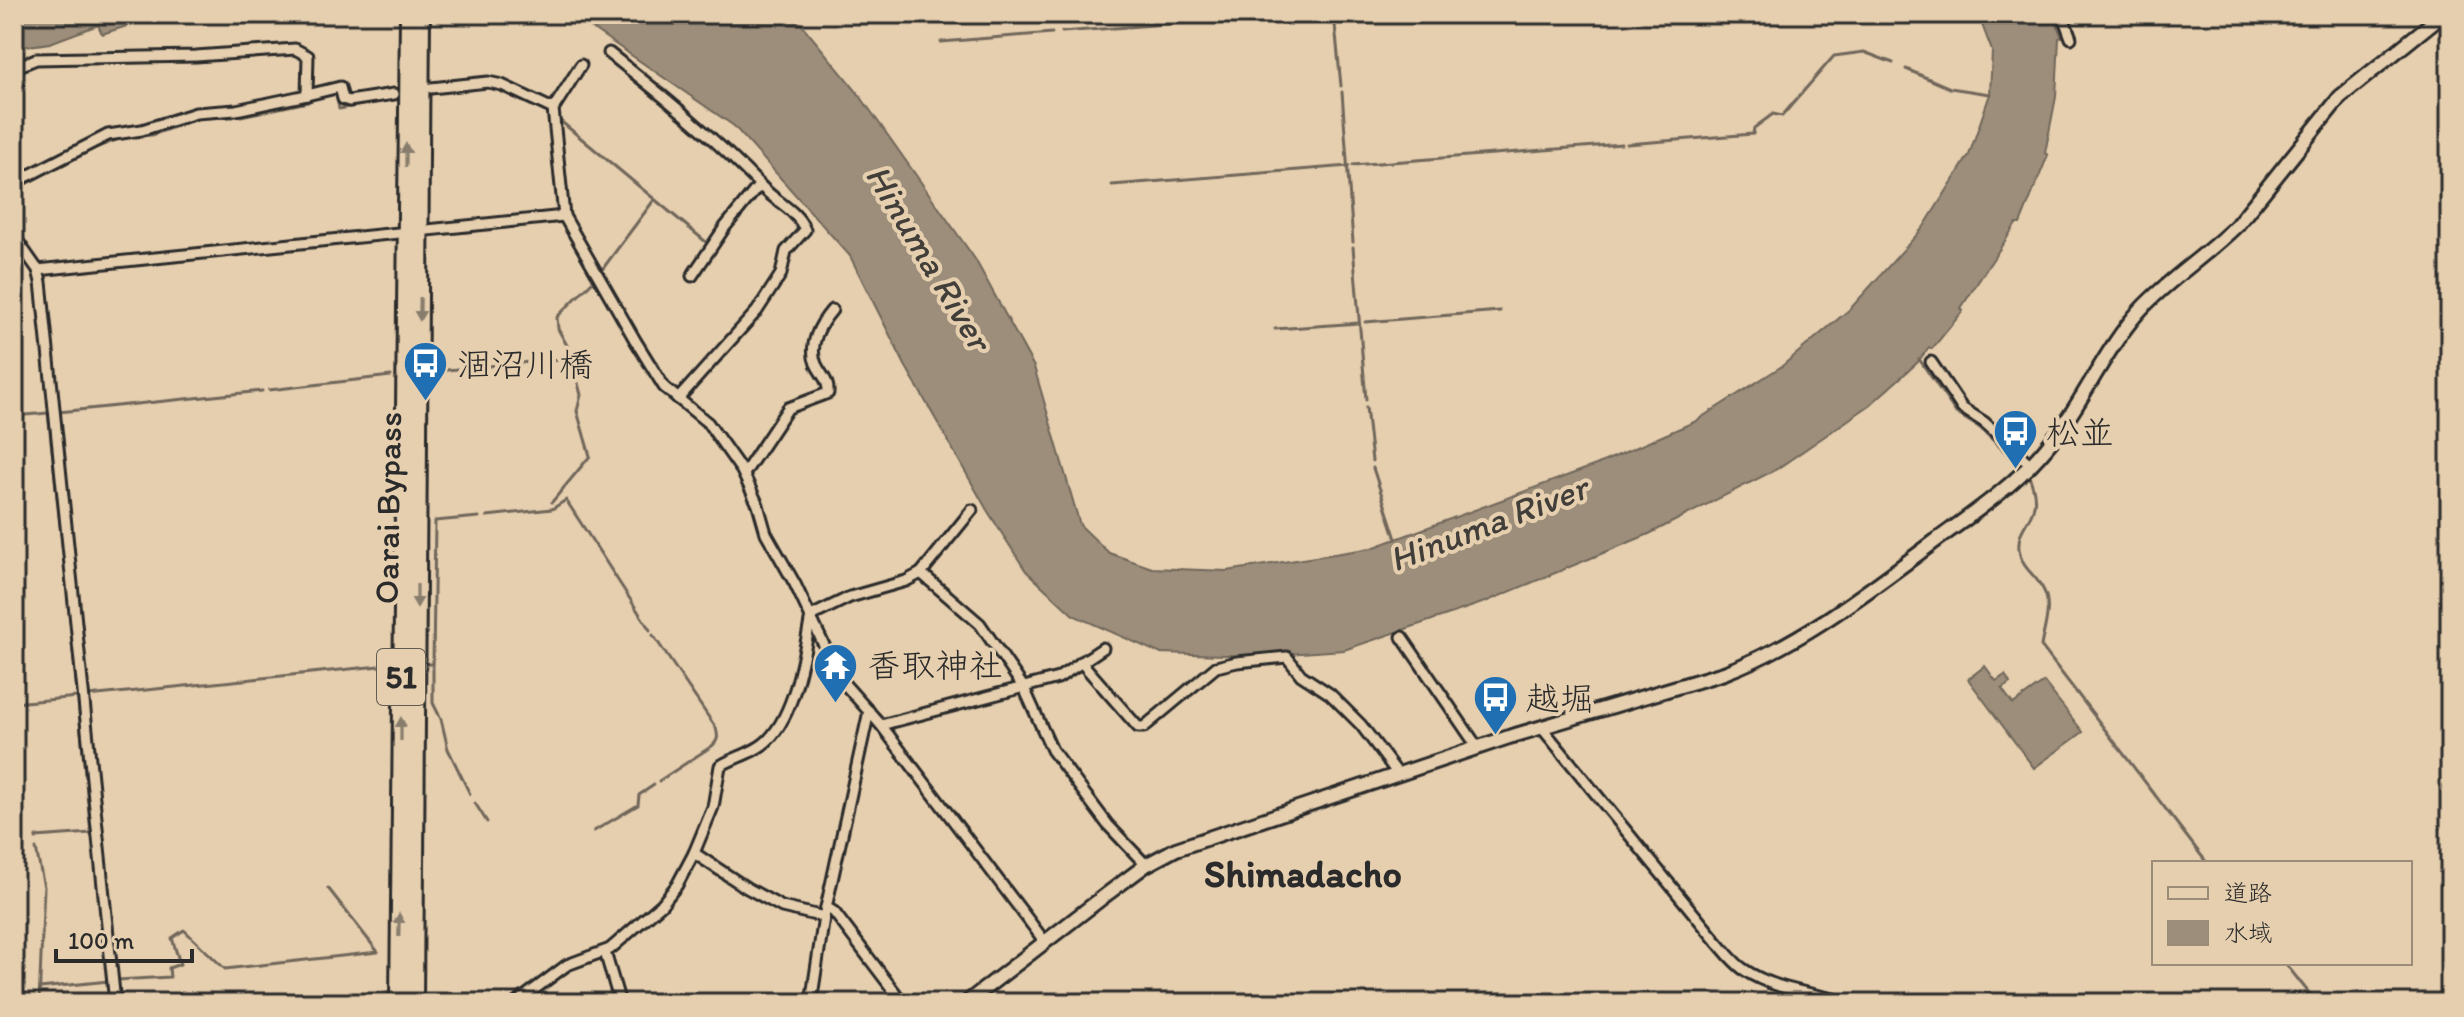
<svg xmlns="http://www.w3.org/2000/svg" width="2464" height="1017" font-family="Itim,'Klee One',sans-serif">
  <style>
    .water { fill: #9c8e7a; stroke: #6f665a; stroke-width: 2 }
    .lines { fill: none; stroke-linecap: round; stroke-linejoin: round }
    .stream { stroke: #6f665a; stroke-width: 3 }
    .minor-casing { stroke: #2b2b2b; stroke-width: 15 }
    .tertiary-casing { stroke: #2b2b2b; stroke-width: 18 }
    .trunk-casing { stroke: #2b2b2b; stroke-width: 22 }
    .minor { stroke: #e6cfaf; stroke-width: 9 }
    .tertiary { stroke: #e6cfaf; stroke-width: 12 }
    .trunk { stroke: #e6cfaf; stroke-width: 16 }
    .oneway { fill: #887d6d }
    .labels { text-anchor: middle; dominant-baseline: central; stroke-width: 8; stroke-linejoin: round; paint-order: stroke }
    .shield { fill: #e6cfaf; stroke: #635c53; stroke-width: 2 }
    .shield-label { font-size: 32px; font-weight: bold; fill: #2b2b2b }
    .poi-label { font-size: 34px; fill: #2b2b2b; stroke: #e6cfaf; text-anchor: start }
    .street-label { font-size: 34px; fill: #2b2b2b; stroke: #e6cfaf }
    .water-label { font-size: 36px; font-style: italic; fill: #423f3b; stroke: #e6cfaf }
    .quarter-label { font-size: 38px; font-weight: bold; fill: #2b2b2b; stroke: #e6cfaf }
  </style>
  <rect width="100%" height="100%" fill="#e6cfaf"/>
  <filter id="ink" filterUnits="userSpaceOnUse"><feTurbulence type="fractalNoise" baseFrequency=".0125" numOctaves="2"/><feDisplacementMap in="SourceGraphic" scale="16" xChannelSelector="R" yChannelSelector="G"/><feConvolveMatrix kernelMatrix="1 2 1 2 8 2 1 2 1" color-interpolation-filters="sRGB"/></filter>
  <g filter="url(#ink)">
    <g class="water">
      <path d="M14,14H227L214,21C193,12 173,17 149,22L147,16L126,20L127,26L102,34L98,25L50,43L14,48Z"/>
      <polygon points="561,14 788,14 802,25 858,93 975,259 1034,367 1080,525 1109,553 1152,568 1227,571 1372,548 1596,465 1694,422 1782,366 1850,309 1923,228 1969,155 1990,94 1992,51 1978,14 2057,14 2055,21 2062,37 2059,38 2056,97 2045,153 2048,155 2020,224 2016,224 1961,308 1963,311 1932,349 1929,347 1917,363 1870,405 1777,469 1649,534 1485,602 1344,650 1258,656 1159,653 1073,615 1026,571 987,510 905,365 850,256 734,126 583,22"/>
      <polygon points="1985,666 1996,681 2005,675 2010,683 2002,689 2013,704 2044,682 2083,732 2034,768 1968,679"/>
    </g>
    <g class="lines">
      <g class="stream">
        <polyline points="1334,14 1341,86"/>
        <polyline points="1062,32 1298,14"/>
        <polyline points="941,42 1052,33"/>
        <polyline points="1906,69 1950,88 1990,94"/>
        <polyline points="332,92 336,93 339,109 394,99"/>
        <polyline points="1342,92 1353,242"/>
        <polyline points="433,93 491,87 549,113"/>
        <polyline points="241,116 308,102 317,96"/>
        <polyline points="558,119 706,242"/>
        <polyline points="1627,144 1753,134 1754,128 1773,114 1782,116 1834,56 1864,52 1893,63"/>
        <polyline points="87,151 124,137 152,135 198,118 233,117"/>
        <polyline points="1353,165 1622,144"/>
        <polyline points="1112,185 1349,166"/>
        <polyline points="14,189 27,181"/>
        <polyline points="1353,247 1366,400"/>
        <polyline points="601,271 654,200"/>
        <polyline points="1365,322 1500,311"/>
        <polyline points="1275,329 1359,323"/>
        <polyline points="1919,359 1956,413 1980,428 2023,469"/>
        <polyline points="437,371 571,358"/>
        <polyline points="269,390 391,376"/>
        <polyline points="1366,407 1372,461"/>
        <polyline points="59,412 262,391"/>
        <polyline points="14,416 48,413 63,551"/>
        <polyline points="1373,468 1396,539"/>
        <path d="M2028,474C2048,518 2016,520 2019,549C2021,569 2036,574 2044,591C2052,606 2044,629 2041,646L2207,863"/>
        <polyline points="552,502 590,456 577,411 581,395 569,349 558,329 557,317 594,280"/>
        <polyline points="487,516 552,509 566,500 650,630"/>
        <path d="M653,635L716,728C718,736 719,740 712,746L659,781"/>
        <polyline points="427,664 433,664 433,703 441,719 448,749 470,794"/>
        <polyline points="433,664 435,521 479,517"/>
        <polyline points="88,696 389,665"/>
        <polyline points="14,703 78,697"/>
        <polyline points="475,803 487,822"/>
        <polyline points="594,831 638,805 639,795 654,785"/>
        <polyline points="36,839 36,837 91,833 64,559"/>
        <polyline points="36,849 44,887 39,1003"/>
        <polyline points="2285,963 2317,1003"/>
        <polyline points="117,980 170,977 169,968 180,964 172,938 184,930 225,969 378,952 328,888"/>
        <polyline points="40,988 109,981"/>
      </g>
      <defs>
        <g id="minor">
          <polyline points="2067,14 2065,22 2071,38"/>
          <path d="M609,53C662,95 715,138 762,187C776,202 797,210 805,230L786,251L781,274L757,311L678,399"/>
          <polyline points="14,68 36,59 196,56 295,49 308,56 307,95 340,87 343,99 349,101 394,94"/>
          <polyline points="431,88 488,82 502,85 553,109 581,65"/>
          <polyline points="553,109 564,216 635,340 664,387 708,423 742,471 758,505 766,533 795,584 840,679 881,725 1045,942"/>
          <polyline points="14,183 108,135 142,130 196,113 236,110 307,95"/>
          <polyline points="14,236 38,270 41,282 115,1003"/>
          <polyline points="38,270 564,216"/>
          <polyline points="692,276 725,227 756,189 761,187"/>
          <polyline points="1931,362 1962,408 1984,422 2031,465"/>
          <path d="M744,474L788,408L828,393C829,380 821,375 816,364C808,345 820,324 832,310"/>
          <polyline points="921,573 980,624 1024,688 1052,750 1108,825 1146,865"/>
          <polyline points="1402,637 1478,748"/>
          <polyline points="1081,662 1138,727 1144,727 1216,667 1237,662 1287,657 1301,675 1330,694 1361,725 1398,774"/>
          <polyline points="881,725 1058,678 1103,648"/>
          <path d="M1542,728L1717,942C1725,951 1733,962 1743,969C1773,990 1817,994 1851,1003"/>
          <polyline points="694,853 747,888 782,907 824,917"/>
          <polyline points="826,907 834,912 903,1003"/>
          <polyline points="605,952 620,1003"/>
          <path d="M516,1003L567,965L610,949L662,904L677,885L694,853L713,807L720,766C735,757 757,752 769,739C796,711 804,653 811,616L850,597L906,581L921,573L972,510"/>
          <polyline points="811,1003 824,917 869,711"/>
        </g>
        <path id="tertiary" d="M966,1003L1107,894L1146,865L1176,849L1509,737L1724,673C1803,643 1867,592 1934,542C1972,514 2014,486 2045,449C2082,406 2103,351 2141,309C2170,278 2207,255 2237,225L2340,97L2443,14"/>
        <g id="trunk">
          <polyline points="399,1003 409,14"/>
          <polyline points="414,1003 421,14"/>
        </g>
      </defs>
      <use href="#minor" class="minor-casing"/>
      <use href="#tertiary" class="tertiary-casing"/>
      <use href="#trunk" class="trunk-casing"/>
      <use href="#minor" class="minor"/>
      <use href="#tertiary" class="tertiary"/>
      <use href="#trunk" class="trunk"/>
    </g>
    <defs><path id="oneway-solid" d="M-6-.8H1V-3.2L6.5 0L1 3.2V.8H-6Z" transform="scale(2)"/></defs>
    <g class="oneway">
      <use href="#oneway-solid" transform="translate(406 155) rotate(-90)"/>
      <use href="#oneway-solid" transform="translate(420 309) rotate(91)"/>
      <use href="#oneway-solid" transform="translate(417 596) rotate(90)"/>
      <use href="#oneway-solid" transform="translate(401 729) rotate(-90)"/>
      <use href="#oneway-solid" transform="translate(399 925) rotate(-89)"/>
    </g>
  </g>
  <defs>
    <symbol id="bus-pin" viewBox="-11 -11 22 30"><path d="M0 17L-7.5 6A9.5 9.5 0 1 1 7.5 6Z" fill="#1f6fb2" stroke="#e6cfaf"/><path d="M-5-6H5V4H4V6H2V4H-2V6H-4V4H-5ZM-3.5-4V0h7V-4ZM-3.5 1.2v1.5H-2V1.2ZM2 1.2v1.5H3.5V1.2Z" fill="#fff"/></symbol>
    <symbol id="temple-pin" viewBox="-11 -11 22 30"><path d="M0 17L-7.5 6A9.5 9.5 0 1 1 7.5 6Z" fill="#1f6fb2" stroke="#e6cfaf"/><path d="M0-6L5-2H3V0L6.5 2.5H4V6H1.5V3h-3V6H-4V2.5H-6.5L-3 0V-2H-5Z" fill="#fff"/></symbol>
  </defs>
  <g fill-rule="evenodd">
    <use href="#bus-pin" x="400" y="338" width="51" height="69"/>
    <use href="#bus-pin" x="1990" y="406" width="51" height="69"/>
    <use href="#temple-pin" x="810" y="640" width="51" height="69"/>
    <use href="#bus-pin" x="1470" y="672" width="51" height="69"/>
  </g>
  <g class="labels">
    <rect class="shield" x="377" y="649" width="48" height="56" rx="6"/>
    <g class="shield-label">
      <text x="401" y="677">51</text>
    </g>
    <g class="poi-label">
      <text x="457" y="364">涸沼川橋</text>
      <text x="2046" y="432">松並</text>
      <text x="867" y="665">香取神社</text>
      <text x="1526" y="698">越堀</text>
    </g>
    <g class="street-label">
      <text transform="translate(388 508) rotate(-89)">Oarai Bypass</text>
    </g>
    <g class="water-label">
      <text transform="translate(929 257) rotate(59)">Hinuma River</text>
      <text transform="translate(1488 523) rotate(-21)">Hinuma River</text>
    </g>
    <g class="quarter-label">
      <text x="1303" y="874">Shimadacho</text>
    </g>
  </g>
  <rect width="2464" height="1017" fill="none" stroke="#e6cfaf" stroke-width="48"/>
  <rect x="24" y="24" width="2416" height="969" fill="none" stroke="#2b2b2b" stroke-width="3" filter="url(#ink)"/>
  <rect x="2152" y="861" width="260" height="104" fill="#e6cfaf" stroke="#9b8d7a" stroke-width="2"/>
  <rect x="2168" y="887" width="40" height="12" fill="#e6cfaf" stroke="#9b8d7a" stroke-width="2"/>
  <text x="2224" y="901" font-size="24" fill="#2b2b2b">道路</text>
  <rect x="2168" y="921" width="40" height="24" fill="#9c8e7a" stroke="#9b8d7a" stroke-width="2"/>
  <text x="2224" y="941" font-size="24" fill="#2b2b2b">水域</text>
  <path d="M56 949v12h136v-12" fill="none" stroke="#2b2b2b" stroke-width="4"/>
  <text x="68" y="949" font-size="24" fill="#2b2b2b" stroke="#e6cfaf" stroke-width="6" paint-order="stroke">100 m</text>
</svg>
